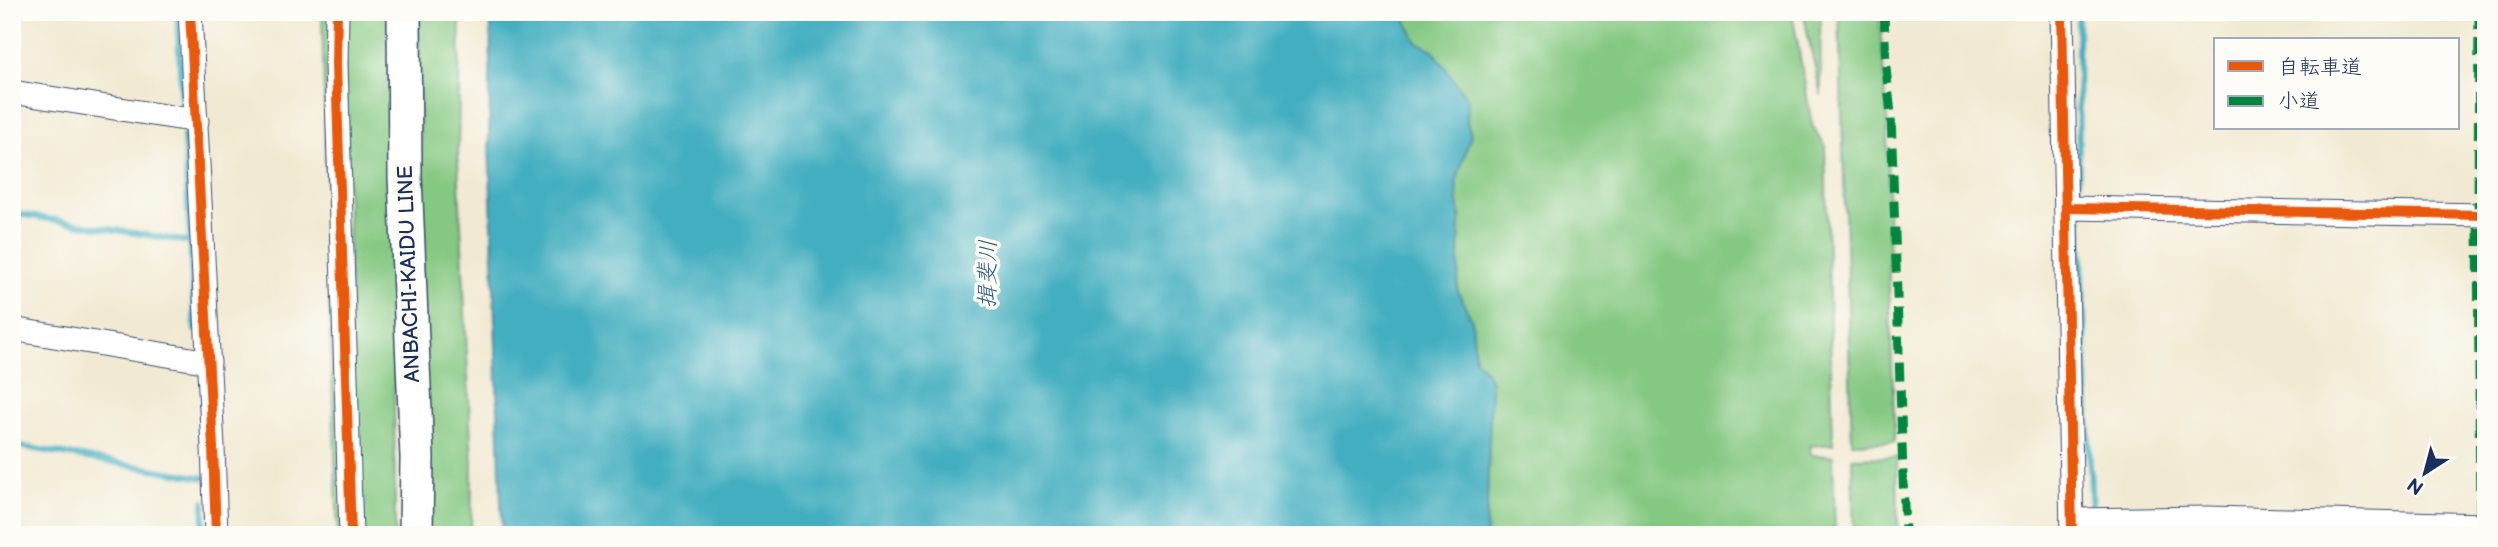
<svg xmlns="http://www.w3.org/2000/svg" width="2498" height="547" font-family="'Balsamiq Sans','Klee One',sans-serif">
  <style>
    .green { fill: #84c881; stroke: #507c70; stroke-width: 2 }
    .water { fill: #42aec0; stroke: #2e6e8f; stroke-width: 2 }
    .lines { fill: none; stroke-linecap: round; stroke-linejoin: round }
    .stream { stroke: #42aec0; stroke-width: 6 }
    .minor-casing { stroke: #3b4b6f; stroke-width: 25 }
    .secondary-casing { stroke: #3b4b6f; stroke-width: 36 }
    .minor { stroke: #fff; stroke-width: 23 }
    .secondary { stroke: #fff; stroke-width: 33 }
    .quiet { stroke: #00873e; stroke-width: 9; stroke-dasharray: 18 9; stroke-linecap: butt }
    .cycleway-casing { stroke: #fdfcf7; stroke-width: 15 }
    .cycleway { stroke: #e8590c; stroke-width: 10 }
    .labels { text-anchor: middle; dominant-baseline: central; stroke-width: 7; stroke-linejoin: round; paint-order: stroke }
    .street-label { font-size: 21px; fill: #1b2f5e; stroke: #fdfcf7 }
    .water-label { font-size: 23px; font-style: italic; fill: #295b80; stroke: #fdfcf7 }
  </style>
  <rect width="100%" height="100%" fill="#fdfcf7"/>
  <filter id="ink" filterUnits="userSpaceOnUse"><feTurbulence type="fractalNoise" baseFrequency=".0143" numOctaves="2"/><feDisplacementMap in="SourceGraphic" scale="14" xChannelSelector="R" yChannelSelector="G"/><feConvolveMatrix kernelMatrix="1 2 1 2 8 2 1 2 1" color-interpolation-filters="sRGB"/></filter>
  <filter id="wash" filterUnits="userSpaceOnUse"><feTurbulence type="fractalNoise" baseFrequency=".00686" numOctaves="4" result="noise"/><feDisplacementMap in="SourceGraphic" scale="28" xChannelSelector="R" yChannelSelector="G"/><feGaussianBlur stdDeviation="1.57" result="paint"/><feColorMatrix in="noise" values="0 0 0 0 0 0 0 0 0 0 0 0 0 0 0 0 0 1.4 0 .05"/><feComposite in="paint" operator="in"/></filter>
  <g filter="url(#wash)">
    <rect width="100%" height="100%" fill="#f1e9d1"/>
    <g class="green">
      <polygon points="322,12 332,12 345,535 338,535 329,300"/>
      <polygon points="343,12 392,12 395,535 356,535"/>
      <polygon points="418,12 460,12 458,160 472,464 471,535 426,535"/>
      <polygon points="1401,12 1792,12 1812,125 1825,146 1833,444 1810,446 1811,455 1833,456 1835,535 1379,535"/>
      <polygon points="1803,12 1820,12 1821,95"/>
      <polygon points="1839,12 1879,12 1887,115 1889,281 1895,442 1852,443"/>
      <polygon points="1897,457 1898,535 1854,535 1852,458"/>
    </g>
    <polygon class="water" points="491,12 1405,12 1406,21 1417,42 1433,50 1468,100 1467,122 1471,134 1456,183 1460,218 1458,292 1472,320 1475,359 1486,371 1491,382 1486,535 502,535 489,140"/>
    <g class="lines">
      <g class="stream">
        <polyline points="177,12 182,105"/>
        <polyline points="2078,12 2079,203"/>
        <polyline points="184,136 195,330"/>
        <polyline points="12,213 190,242"/>
        <polyline points="2080,214 2092,514"/>
        <polyline points="12,445 204,478"/>
        <polyline points="203,535 204,502"/>
      </g>
    </g>
  </g>
  <g filter="url(#ink)">
    <g class="lines">
      <defs>
        <g id="minor">
          <polyline points="190,12 213,447 216,535"/>
          <polyline points="337,12 336,64 351,535"/>
          <polyline points="2062,12 2072,535"/>
          <polyline points="12,92 197,121"/>
          <polyline points="2066,208 2486,215"/>
          <polyline points="12,329 209,362"/>
          <polyline points="2072,520 2208,518 2486,525"/>
        </g>
        <polyline id="secondary" points="404,12 405,177 417,457 416,535"/>
      </defs>
      <use href="#minor" class="minor-casing"/>
      <use href="#secondary" class="secondary-casing"/>
      <use href="#minor" class="minor"/>
      <use href="#secondary" class="secondary"/>
      <g class="quiet">
        <polyline points="1884,12 1886,68 1891,114 1905,535"/>
        <polyline points="2479,12 2478,215 2480,525"/>
      </g>
      <defs>
        <g id="cycleway">
          <polyline points="190,12 213,447 216,535"/>
          <polyline points="337,12 336,64 351,535"/>
          <polyline points="2062,12 2072,535"/>
          <polyline points="2066,208 2486,215"/>
        </g>
      </defs>
      <use href="#cycleway" class="cycleway-casing"/>
      <use href="#cycleway" class="cycleway"/>
    </g>
  </g>
  <g class="labels">
    <g class="street-label">
      <text transform="translate(409 274) rotate(-92)">ANBACHI-KAIDU LINE</text>
    </g>
    <g class="water-label">
      <text transform="translate(988 274) rotate(-89)">揖斐川</text>
    </g>
  </g>
  <rect width="2498" height="547" fill="none" stroke="#fdfcf7" stroke-width="42"/>
  <rect x="2214" y="38" width="245" height="91" fill="#fdfcf7" stroke="#a3aaba" stroke-width="2"/>
  <rect x="2228" y="61" width="35" height="10" fill="#e8590c" stroke="#a3aaba" stroke-width="2"/>
  <text x="2278" y="74" font-size="21" fill="#1b2f5e">自転車道</text>
  <rect x="2228" y="96" width="35" height="10" fill="#00873e" stroke="#a3aaba" stroke-width="2"/>
  <text x="2278" y="108" font-size="21" fill="#1b2f5e">小道</text>
  <g transform="translate(2425 473) rotate(216)" stroke="#fdfcf7" stroke-width="5" paint-order="stroke">
  <path d="M0-5L12 26L0 18L-12 26Z" fill="#1b2f5e"/>
  <text y="-10" font-size="19" font-weight="bold" text-anchor="middle" fill="#1b2f5e">N</text>
  </g>
</svg>
